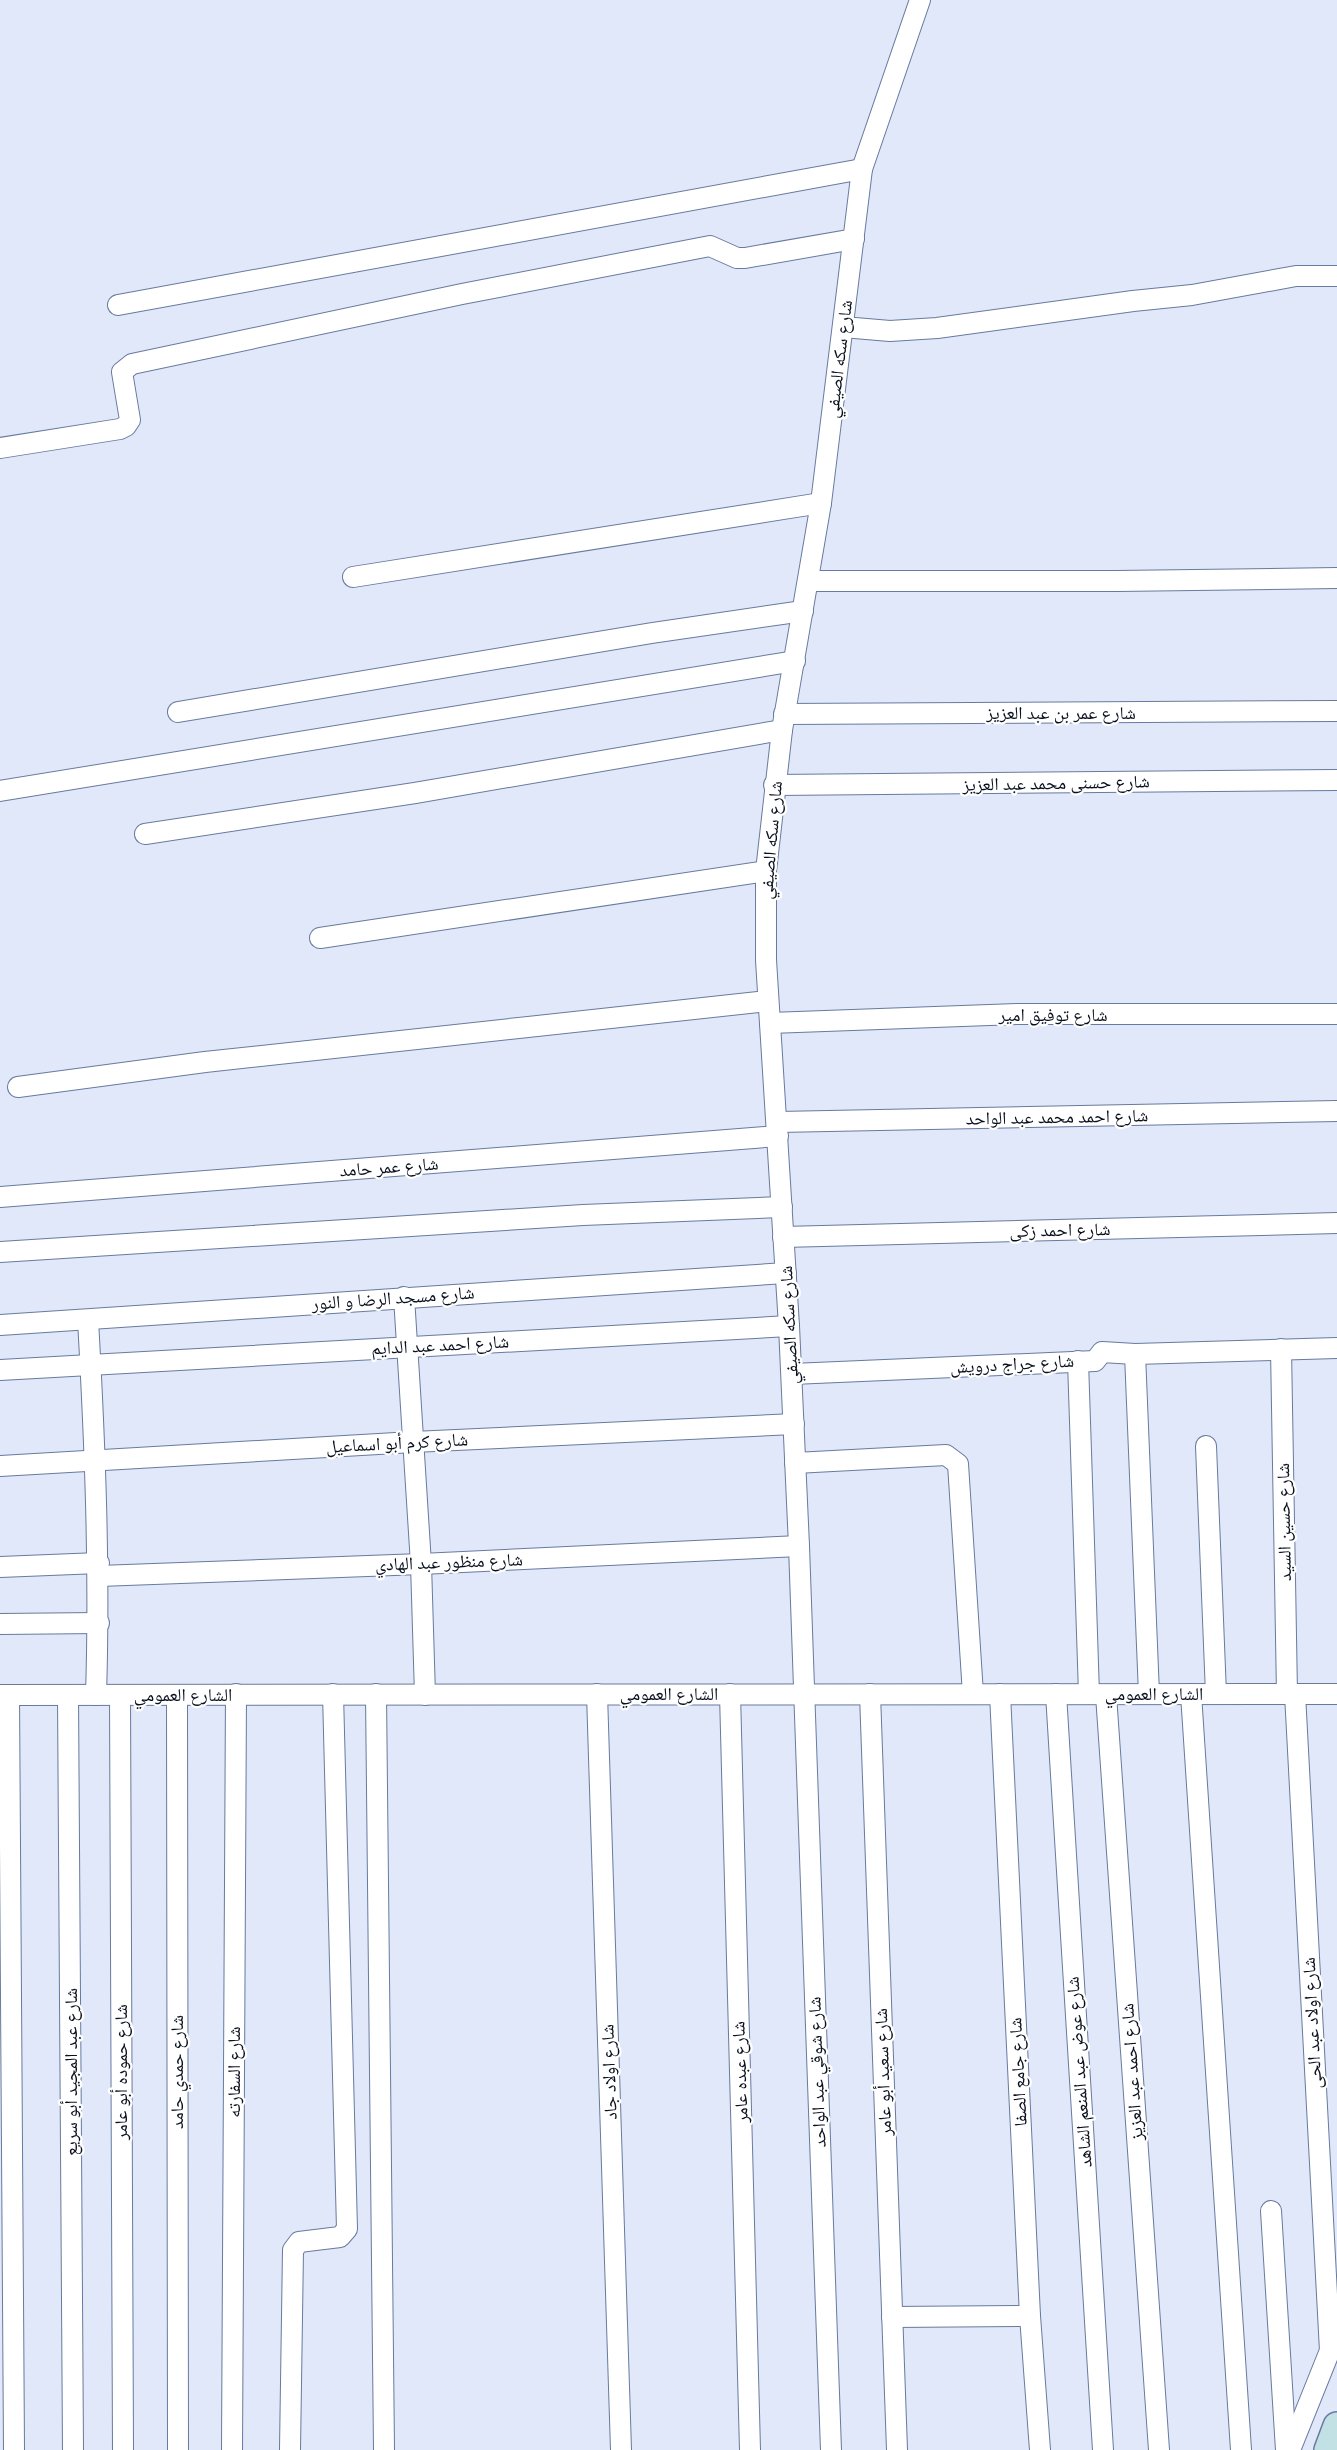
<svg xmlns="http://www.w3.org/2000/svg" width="1337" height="2450" font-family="'Fira Sans Condensed','Noto Naskh Arabic',sans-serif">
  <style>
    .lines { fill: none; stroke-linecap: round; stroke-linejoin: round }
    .street-casing { stroke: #687a9e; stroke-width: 22 }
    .secondary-casing { stroke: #687a9e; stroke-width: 30 }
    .street { stroke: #fff; stroke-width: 20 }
    .secondary { stroke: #c1e1e4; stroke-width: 27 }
    .labels { text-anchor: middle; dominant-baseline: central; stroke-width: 4.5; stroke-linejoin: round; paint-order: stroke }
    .street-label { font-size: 18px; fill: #09101d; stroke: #fff }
  </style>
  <rect width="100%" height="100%" fill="#e0e8f9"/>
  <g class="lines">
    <defs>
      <g id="street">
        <polyline points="118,305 862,169"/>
        <polyline points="843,327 890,331 937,328 1133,301 1192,295 1296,276 1337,276"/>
        <polyline points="0,448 120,429 126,426 130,420 122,372 132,364 462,294 710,246 737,258 745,258 854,239"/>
        <polyline points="353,577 821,503"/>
        <polyline points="808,581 1117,581 1337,578"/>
        <polyline points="178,712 652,633 803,611"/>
        <polyline points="784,714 1337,711"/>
        <polyline points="774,785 1337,780"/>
        <polyline points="0,791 795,661"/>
        <polyline points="145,834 415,793 782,730"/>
        <polyline points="320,938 766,871"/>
        <polyline points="770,1023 1017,1014 1337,1014"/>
        <polyline points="18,1087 205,1062 768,1001"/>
        <polyline points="778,1122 1337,1111"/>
        <polyline points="0,1197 778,1136"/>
        <polyline points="783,1237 1337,1223"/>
        <polyline points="0,1252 583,1215 782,1207"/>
        <polyline points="404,1297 421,1564 425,1695"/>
        <path d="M88,1320C95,1445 100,1569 96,1695"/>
        <polyline points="0,1325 786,1273"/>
        <polyline points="1281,1349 1287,1694"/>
        <polyline points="1135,1354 1149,1694"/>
        <polyline points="1078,1361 1089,1694"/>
        <polyline points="0,1370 789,1326"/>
        <polyline points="792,1374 1095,1361 1102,1352 1135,1354 1337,1348"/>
        <polyline points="1206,1446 1216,1694"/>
        <polyline points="795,1463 946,1455 958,1464 973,1694"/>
        <polyline points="0,1466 413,1442 794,1424"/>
        <polyline points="0,1567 99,1563"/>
        <polyline points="99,1576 421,1564 799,1546"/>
        <polyline points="0,1624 99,1623"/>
        <polyline points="376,1694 384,2450"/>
        <polyline points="597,1694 621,2450"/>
        <polyline points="730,1694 750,2450"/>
        <polyline points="870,1694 897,2450"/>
        <polyline points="1000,1694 1030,2316 1040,2450"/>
        <polyline points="1056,1694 1103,2450"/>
        <polyline points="1191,1694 1241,2450"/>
        <polyline points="1295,1694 1330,2351"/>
        <polyline points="0,1695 1337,1694"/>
        <polyline points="9,1695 14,2450"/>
        <polyline points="68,1695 73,2450"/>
        <polyline points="120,1695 123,2450"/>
        <polyline points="177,1695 178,2450"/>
        <polyline points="1106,1695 1159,2450"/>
        <polyline points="1271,2211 1286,2450"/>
        <polyline points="892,2317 1030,2316"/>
        <polyline points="232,2450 236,1694"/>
        <polyline points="290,2450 293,2250 299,2242 340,2237 347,2229 333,1694"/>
        <polyline points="831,2450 799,1546 789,1326 766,960 766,871 782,730 821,503 862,169 920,0"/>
        <polyline points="1290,2450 1335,2338"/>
      </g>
      <polyline id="secondary" points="1328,2450 1337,2426"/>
    </defs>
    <use href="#street" class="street-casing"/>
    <use href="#secondary" class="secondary-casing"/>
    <use href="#street" class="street"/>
    <use href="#secondary" class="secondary"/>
  </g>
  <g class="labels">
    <g class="street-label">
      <text transform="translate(839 359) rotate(-83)">شارع سكه الصيفي</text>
      <text x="1061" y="713">شارع عمر بن عبد العزيز</text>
      <text transform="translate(1056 783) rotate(-1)">شارع حسنى محمد عبد العزيز</text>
      <text transform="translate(771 840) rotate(-85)">شارع سكه الصيفي</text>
      <text x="1053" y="1015">شارع توفيق امير</text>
      <text transform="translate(1057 1117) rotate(-1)">شارع احمد محمد عبد الواحد</text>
      <text transform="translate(389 1167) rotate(-4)">شارع عمر حامد</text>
      <text transform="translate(1060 1230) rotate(-1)">شارع احمد زكى</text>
      <text transform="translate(393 1298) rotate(-4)">شارع مسجد الرضا و النور</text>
      <text transform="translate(789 1325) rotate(-93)">شارع سكه الصيفي</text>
      <text transform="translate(440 1345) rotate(-3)">شارع احمد عبد الدايم</text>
      <text transform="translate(1012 1364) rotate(-3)">شارع جراج درويش</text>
      <text transform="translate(397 1443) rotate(-3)">شارع كرم أبو اسماعيل</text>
      <text transform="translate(1284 1522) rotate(-91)">شارع حسين السيد</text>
      <text transform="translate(449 1562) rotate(-2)">شارع منظور عبد الهادي</text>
      <text x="669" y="1694">الشارع العمومي</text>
      <text x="1154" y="1694">الشارع العمومي</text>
      <text x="183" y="1695">الشارع العمومي</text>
      <text transform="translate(1312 2023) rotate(-93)">شارع اولاد عبد الحى</text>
      <text transform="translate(71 2072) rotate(-90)">شارع عبد المجيد أبو سريع</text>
      <text transform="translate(121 2072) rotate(-90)">شارع حموده أبو عامر</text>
      <text transform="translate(177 2072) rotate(-90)">شارع حمدي حامد</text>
      <text transform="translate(234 2072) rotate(-90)">شارع السفارته</text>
      <text transform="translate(609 2072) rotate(-92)">شارع اولاد جاد</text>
      <text transform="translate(740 2072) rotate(-92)">شارع عبده عامر</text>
      <text transform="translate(817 2072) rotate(-92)">شارع شوقي عبد الواحد</text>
      <text transform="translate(883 2072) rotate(-92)">شارع سعيد أبو عامر</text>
      <text transform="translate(1018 2072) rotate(-93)">شارع جامع الصفا</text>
      <text transform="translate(1079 2072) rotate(-94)">شارع عوض عبد المنعم الشاهد</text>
      <text transform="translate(1132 2072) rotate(-94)">شارع احمد عبد العزيز</text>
    </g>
  </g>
</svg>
